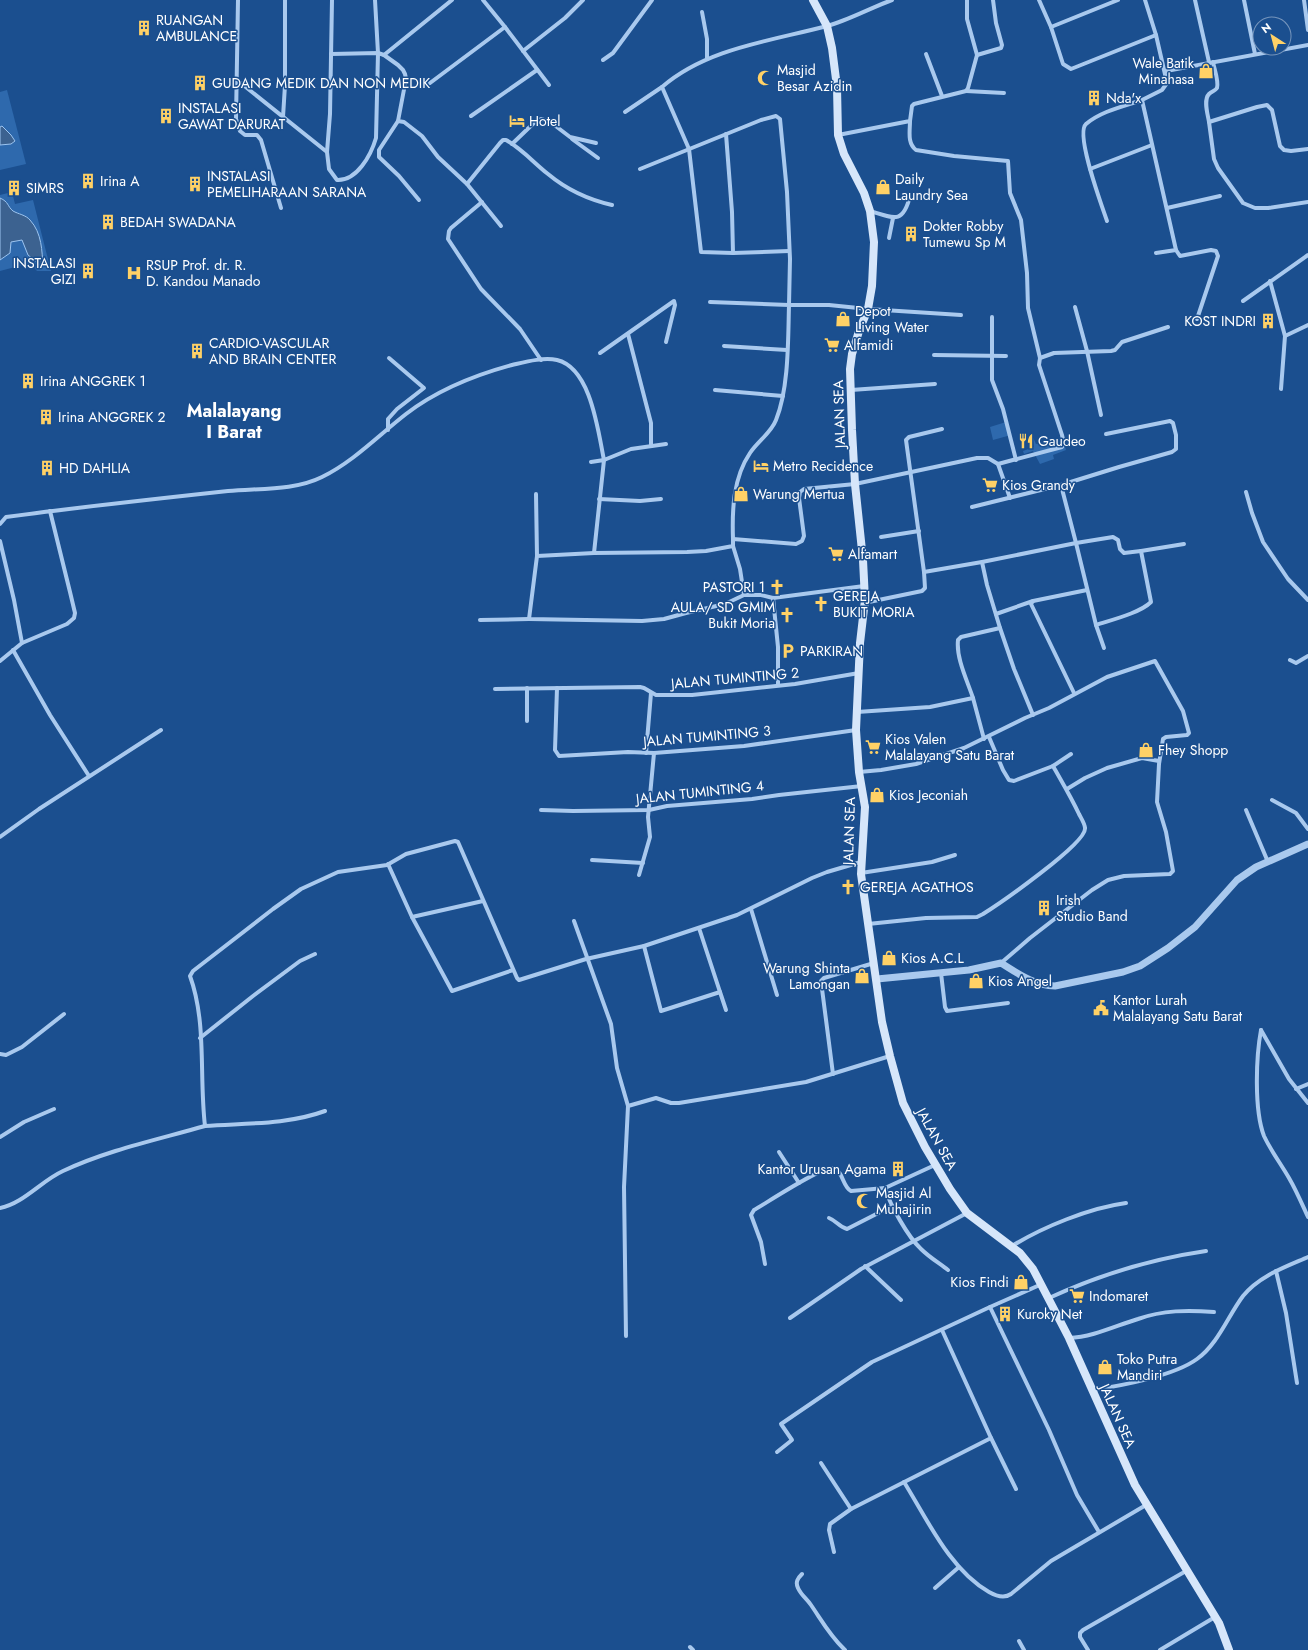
<svg xmlns="http://www.w3.org/2000/svg" width="1308" height="1650" font-family="Jost,sans-serif">
  <style>
    .green { fill: #2e69ad }
    .water { fill: #3c6290; stroke: #9cc4f0 }
    .lines { fill: none; stroke-linecap: round; stroke-linejoin: round }
    .minor { stroke: #a9c9ee; stroke-width: 4 }
    .tertiary { stroke: #a9c9ee; stroke-width: 7 }
    .secondary { stroke: #d6e6fa; stroke-width: 8 }
    .labels { text-anchor: middle; dominant-baseline: central; stroke-width: 3; stroke-linejoin: round; paint-order: stroke }
    .poi-label { font-size: 14px; fill: #fff; stroke: #1b4f8f; text-anchor: start }
    .street-label { font-size: 14px; fill: #fff; stroke: #1b4f8f }
    .district-label { font-size: 18px; font-weight: bold; fill: #fff; stroke: #1b4f8f }
  </style>
  <rect width="100%" height="100%" fill="#1b4f8f"/>
  <g class="green">
    <polygon points="7,90 26,164 0,170 0,92"/>
    <polygon points="12,192 15,204 33,200 51,271 37,271 30,263 0,271 0,195"/>
    <polygon points="1006,422 1011,435 993,440 990,427"/>
    <polygon points="1032,435 1036,444 1062,438 1066,450 1053,455 1054,459 1040,464 1033,451 1024,454 1023,451 1034,447"/>
  </g>
  <g class="water">
    <polygon points="2,126 11,135 15,141 11,144 0,145 0,127"/>
    <path d="M0,198C9,202 7,206 13,211C18,214 26,215 30,220C42,233 42,251 43,267L28,255L22,240L11,242L10,253L0,260Z"/>
  </g>
  <g class="lines">
    <g class="minor">
      <polyline points="238,0 236,119 240,131 245,135 257,135 261,140 281,208"/>
      <polyline points="483,0 505,27 549,85"/>
      <polyline points="1039,0 1051,27 1063,64 1071,69 1156,35 1167,83 1162,90 1142,100 1176,250 1156,253"/>
      <polyline points="1145,0 1156,35"/>
      <polyline points="1195,0 1209,62"/>
      <polyline points="1244,0 1255,54"/>
      <polyline points="1304,0 1308,30"/>
      <polyline points="702,12 707,39 707,59"/>
      <polyline points="1051,27 1118,0"/>
      <polyline points="523,51 565,18 583,0"/>
      <polyline points="331,54 378,53 384,55 398,65 403,70 405,74 406,79 398,121 404,122 422,136 438,157 467,184 501,226"/>
      <polyline points="926,54 942,96"/>
      <polyline points="384,55 452,0"/>
      <polyline points="977,55 1001,48 1002,45 996,23 993,0"/>
      <polyline points="603,60 613,53 652,0"/>
      <polyline points="1166,71 1308,45"/>
      <path d="M237,80L327,152L329,169L337,180C357,181 371,155 376,138L378,53L375,0"/>
      <polyline points="430,83 505,27"/>
      <polyline points="966,91 1004,93"/>
      <polyline points="625,112 662,87"/>
      <polyline points="471,116 537,70"/>
      <polyline points="283,117 285,85 285,0"/>
      <polyline points="398,121 379,150 379,157 399,176 419,200"/>
      <path d="M910,121C910,131 907,143 916,150L954,156L1008,161L1010,193L1021,220L1027,273L1028,308L1040,358"/>
      <path d="M1209,122C1208,115 1203,100 1209,94C1212,91 1215,91 1217,88C1219,81 1214,68 1213,62"/>
      <polyline points="726,134 732,212 733,253"/>
      <polyline points="838,135 910,121 912,106 914,104 966,91 968,88 977,55 967,19 967,0"/>
      <polyline points="572,139 598,158"/>
      <polyline points="512,144 537,120 542,119 553,124 570,137 596,143"/>
      <polyline points="1308,149 1291,151 1284,150 1280,146 1272,110 1267,105 1257,107 1209,122 1214,159 1218,168 1243,203 1255,208 1268,208 1308,202"/>
      <polyline points="327,152 330,114 332,0"/>
      <polyline points="640,169 761,120 776,116 780,119 787,192 790,259 789,305 829,305 868,309 961,315"/>
      <polyline points="1090,169 1152,145"/>
      <path d="M467,184L500,143L503,140H506C522,149 534,163 548,174C566,189 590,200 612,205"/>
      <polyline points="482,202 451,228 449,231 448,239 481,289 520,329 541,360"/>
      <polyline points="1167,208 1220,196"/>
      <path d="M870,211C893,218 903,225 910,196"/>
      <path d="M1107,221C1102,206 1075,134 1086,124C1101,111 1125,106 1142,100"/>
      <polyline points="889,238 893,218"/>
      <polyline points="1176,250 1180,256 1211,250 1216,251 1218,256 1197,319"/>
      <path d="M789,251L733,253L701,252L689,149L662,87C707,48 771,41 827,26C849,20 870,8 892,0"/>
      <polyline points="1270,281 1285,336"/>
      <polyline points="1243,301 1308,255"/>
      <path d="M710,302L789,305C788,339 789,388 776,420C771,433 758,441 750,453C733,478 732,510 733,539"/>
      <polyline points="1075,307 1087,351 1101,415"/>
      <polyline points="992,317 992,380 1003,409 1016,460"/>
      <polyline points="628,334 651,423 651,446"/>
      <polyline points="724,346 787,350"/>
      <polyline points="600,353 674,301 675,305 666,342"/>
      <polyline points="934,355 1006,356"/>
      <polyline points="1281,389 1285,336 1308,325"/>
      <polyline points="715,390 783,396"/>
      <polyline points="851,390 935,384"/>
      <polyline points="942,429 909,437 906,440 924,572 982,562 1076,543 1096,625"/>
      <polyline points="388,430 388,419 397,409 424,388 389,358"/>
      <polyline points="591,462 604,460 594,553"/>
      <polyline points="998,464 1010,498"/>
      <polyline points="1061,485 1119,467 1172,452 1176,449 1176,435 1173,423 1170,421 1106,434"/>
      <polyline points="1246,492 1252,513 1263,542 1288,579 1308,600"/>
      <polyline points="536,494 537,556"/>
      <polyline points="599,499 640,501 661,499"/>
      <polyline points="972,507 1061,485 1076,543 1113,537 1118,540 1120,549 1124,553 1141,551"/>
      <path d="M0,524L6,517C80,507 154,499 228,491C258,488 294,491 322,477C353,462 379,435 406,414C436,391 475,375 512,365C525,362 543,357 557,360C591,368 598,431 604,460L631,449L666,444"/>
      <polyline points="881,537 919,531"/>
      <polyline points="0,541 14,600 22,643 0,661"/>
      <polyline points="733,546 740,569 744,595"/>
      <polyline points="982,562 987,585 1000,628"/>
      <polyline points="864,586 773,598 761,595 744,595 725,604 686,613 664,619 642,621 529,619 537,556 594,553 687,552 706,551 733,546 733,539 796,544 802,541 804,536 799,498 800,492 804,489 855,484 977,458 988,458 998,464 1062,447 1064,444 1062,435 1039,365 1040,358 1054,353 1111,351 1115,350 1122,342 1168,327"/>
      <polyline points="773,598 778,647 778,685"/>
      <polyline points="864,603 922,591 925,588 924,572"/>
      <polyline points="996,614 1033,601"/>
      <polyline points="480,620 529,619"/>
      <polyline points="22,643 67,624 74,618 75,613 70,592 50,511"/>
      <path d="M1104,648L1096,625C1111,620 1140,613 1151,602L1141,551L1184,544"/>
      <polyline points="13,650 50,715 89,776"/>
      <polyline points="1290,660 1296,663 1308,656"/>
      <polyline points="527,688 527,721"/>
      <polyline points="557,688 555,750 559,756 628,752 654,753 744,746 856,730"/>
      <polyline points="495,689 640,687 644,688 656,695 692,695 795,684 859,673"/>
      <polyline points="1074,693 1031,604 1033,601 1087,590"/>
      <polyline points="973,698 984,739"/>
      <path d="M857,712L930,707L973,698C967,680 956,658 958,640L961,637L1000,628L1014,669L1033,715"/>
      <polyline points="646,753 651,693"/>
      <polyline points="1053,766 1071,754"/>
      <polyline points="859,772 881,770 916,764 964,748 1025,718 1049,708 1107,677 1155,661 1183,711 1189,733 1187,735 1166,737 1163,739 1159,764 1157,802 1166,832 1173,871 1170,874 1124,876 1108,880 1092,890 1030,938 1001,963"/>
      <polyline points="1067,789 1085,778 1107,768 1142,758 1159,761"/>
      <polyline points="1272,800 1296,813 1308,829"/>
      <polyline points="541,810 573,811 649,810 667,806 752,799 779,795 862,786"/>
      <polyline points="1246,810 1268,862"/>
      <polyline points="0,837 39,809 161,730"/>
      <polyline points="592,860 643,863"/>
      <polyline points="388,864 412,917 483,901"/>
      <polyline points="861,873 932,862 955,855"/>
      <polyline points="639,875 650,837 648,817 654,753"/>
      <polyline points="751,909 777,995"/>
      <polyline points="412,917 452,991 513,970"/>
      <polyline points="574,921 611,1024 617,1068 628,1106"/>
      <path d="M868,924L926,918L977,917L983,914C999,904 1087,843 1085,828C1085,824 1081,818 1079,814C1071,797 1062,782 1053,766L1014,781L1009,780L1003,770L989,737"/>
      <polyline points="699,928 720,992"/>
      <polyline points="644,946 661,1011 720,992 726,1010"/>
      <polyline points="941,973 945,1007 947,1011 1008,1003"/>
      <path d="M1261,1030C1256,1057 1254,1110 1264,1136C1271,1151 1281,1164 1289,1178C1296,1190 1302,1204 1308,1217"/>
      <polyline points="1261,1030 1289,1079 1308,1103"/>
      <polyline points="200,1038 253,996 300,961 315,954"/>
      <polyline points="0,1054 6,1055 22,1047 64,1014"/>
      <polyline points="833,1074 821,981 824,978 874,963"/>
      <polyline points="1296,1089 1308,1084"/>
      <path d="M325,1111C287,1125 244,1123 205,1126C199,1076 207,1023 190,976L193,971L273,909L301,889L338,872L387,865L406,854L455,841L458,842L517,978L519,980L586,959L644,946L737,915L812,878L827,872L861,862"/>
      <polyline points="0,1137 24,1122 54,1109"/>
      <polyline points="779,1152 799,1183"/>
      <path d="M935,1165L885,1188C890,1205 908,1237 921,1249C929,1257 939,1263 948,1270"/>
      <path d="M0,1208C24,1203 41,1181 63,1171C108,1150 156,1140 205,1126"/>
      <path d="M829,1218C837,1221 839,1227 847,1229L892,1206"/>
      <path d="M1012,1246C1043,1227 1089,1208 1126,1203"/>
      <path d="M765,1264L761,1242L751,1215L754,1210C765,1204 824,1165 833,1168C844,1172 842,1186 851,1191L885,1188"/>
      <polyline points="865,1266 901,1300"/>
      <polyline points="1276,1271 1286,1313 1297,1383"/>
      <polyline points="1042,1284 990,1307 1049,1430 1077,1495 1099,1532"/>
      <path d="M1049,1298C1099,1275 1151,1259 1206,1251"/>
      <polyline points="790,1318 861,1269 967,1213"/>
      <polyline points="626,1336 624,1187 628,1106 656,1098 671,1103 679,1103 806,1082 890,1056"/>
      <path d="M1069,1338C1093,1337 1115,1326 1138,1319C1163,1310 1188,1310 1214,1312"/>
      <path d="M1092,1390C1120,1386 1174,1376 1197,1359C1218,1344 1228,1316 1243,1296C1259,1276 1285,1267 1308,1257"/>
      <polyline points="991,1438 1016,1489"/>
      <polyline points="777,1452 792,1440 781,1424 872,1362 990,1307"/>
      <polyline points="821,1463 851,1509"/>
      <path d="M904,1482C927,1519 950,1570 989,1592C996,1596 1004,1599 1011,1594L1051,1561L1146,1505"/>
      <polyline points="834,1552 829,1530 830,1524 851,1509 991,1438 942,1330"/>
      <path d="M802,1574C798,1578 795,1582 798,1588C801,1595 807,1599 811,1605C822,1621 830,1636 845,1650"/>
      <polyline points="935,1588 959,1567"/>
      <polyline points="1019,1641 1024,1650"/>
      <polyline points="690,1647 693,1650"/>
      <polyline points="1088,1650 1080,1637 1080,1633 1083,1630 1186,1571"/>
      <polyline points="1160,1650 1215,1617"/>
    </g>
    <path class="tertiary" d="M877,979L969,970L1001,963C1019,974 1033,985 1055,986L1123,972L1140,966L1168,948L1195,927L1237,880L1256,867L1308,844"/>
    <polyline class="secondary" points="813,0 827,26 832,48 837,87 838,135 844,154 864,193 870,211 874,242 872,286 868,309 859,331 852,354 850,369 852,430 855,484 863,560 865,600 860,643 856,730 859,772 865,807 861,874 882,1022 890,1056 903,1103 925,1147 950,1189 967,1213 1020,1253 1033,1269 1069,1338 1135,1485 1219,1623 1229,1650"/>
  </g>
  <defs>
    <symbol id="building-bare" viewBox="-9 -9 18 18"><path d="M-4-6H4V6H1V3H-1V6H-4ZM-2.5-4.3h1.7v1.8h-1.7ZM.8-4.3h1.7v1.8H.8ZM-2.5-1h1.7V.8h-1.7ZM.8-1h1.7V.8H.8Z" fill="#ffd166" stroke="#1b4f8f" stroke-width="2.5" paint-order="stroke"/></symbol>
    <symbol id="shop-bare" viewBox="-9 -9 18 18"><path d="M-5-2.5h2.3a2.7 3.5 0 0 1 5.4 0H5L5.5 6h-11ZM-1.5-2.5h3a1.5 2.3 0 0 0-3 0Z" fill="#ffd166" stroke="#1b4f8f" stroke-width="2.5" paint-order="stroke"/></symbol>
    <symbol id="mosque-bare" viewBox="-9 -9 18 18"><path d="M3.5-4.9A6 6 0 1 0 3.5 4.9A5 5 0 1 1 3.5-4.9Z" fill="#ffd166" stroke="#1b4f8f" stroke-width="2.5" paint-order="stroke"/></symbol>
    <symbol id="hotel-bare" viewBox="-9 -9 18 18"><path d="M-6-4.5h1.5V1H6V5H4.5V3h-9V5H-6ZM-4 0a1.8 1.8 0 1 1 3.6 0ZM.5 0V-2.5h3Q6-2.5 6 0Z" fill="#ffd166" stroke="#1b4f8f" stroke-width="2.5" paint-order="stroke"/></symbol>
    <symbol id="hospital-bare" viewBox="-9 -9 18 18"><path d="M-5-5h3v3.5h4V-5h3V5h-3V1.5h-4V5h-3Z" fill="#ffd166" stroke="#1b4f8f" stroke-width="2.5" paint-order="stroke"/></symbol>
    <symbol id="supermarket-bare" viewBox="-9 -9 18 18"><path d="M-6-5.5h2.5l.6 2H6L4.5 2H-2.5L-4.4-4H-6ZM-1.5 3.2a1.3 1.3 0 1 0 .1 0ZM3 3.2a1.3 1.3 0 1 0 .1 0Z" fill="#ffd166" stroke="#1b4f8f" stroke-width="2.5" paint-order="stroke"/></symbol>
    <symbol id="restaurant-bare" viewBox="-9 -9 18 18"><path d="M-5-6h1v4h1v-4h1v4h1v-4h1v5L-1.5 .5V6h-2V.5L-5-1ZM5-6V6H3V1.5H1.5Q1.5-4 5-6Z" fill="#ffd166" stroke="#1b4f8f" stroke-width="2.5" paint-order="stroke"/></symbol>
    <symbol id="church-bare" viewBox="-9 -9 18 18"><path d="M-1.2-6h2.4v3.5h3.3v2.4h-3.3V6h-2.4V-.1h-3.3v-2.4h3.3Z" fill="#ffd166" stroke="#1b4f8f" stroke-width="2.5" paint-order="stroke"/></symbol>
    <symbol id="parking-bare" viewBox="-9 -9 18 18"><path d="M-3.5-5.5H1a3.5 3.5 0 0 1 0 7H-1V5.5H-3.5ZM-1-3.4V-.6H.8a1.4 1.4 0 0 0 0-2.8Z" fill="#ffd166" stroke="#1b4f8f" stroke-width="2.5" paint-order="stroke"/></symbol>
    <symbol id="civic-bare" viewBox="-9 -9 18 18"><path d="M-.6-6.5H3V-4.5H.6V-3L4-1V1h2V6H-6V1h2V-1L-.6-3ZM-1.2 2.5V6h2.4V2.5Z" fill="#ffd166" stroke="#1b4f8f" stroke-width="2.5" paint-order="stroke"/></symbol>
  </defs>
  <g fill-rule="evenodd">
    <use href="#building-bare" x="133" y="17" width="22" height="22"/>
    <use href="#shop-bare" x="1195" y="60" width="22" height="22"/>
    <use href="#mosque-bare" x="754" y="67" width="22" height="22"/>
    <use href="#building-bare" x="189" y="72" width="22" height="22"/>
    <use href="#building-bare" x="1083" y="87" width="22" height="22"/>
    <use href="#building-bare" x="155" y="105" width="22" height="22"/>
    <use href="#hotel-bare" x="506" y="110" width="22" height="22"/>
    <use href="#building-bare" x="77" y="170" width="22" height="22"/>
    <use href="#building-bare" x="184" y="173" width="22" height="22"/>
    <use href="#shop-bare" x="872" y="176" width="22" height="22"/>
    <use href="#building-bare" x="3" y="177" width="22" height="22"/>
    <use href="#building-bare" x="97" y="211" width="22" height="22"/>
    <use href="#building-bare" x="900" y="223" width="22" height="22"/>
    <use href="#building-bare" x="77" y="260" width="22" height="22"/>
    <use href="#hospital-bare" x="123" y="262" width="22" height="22"/>
    <use href="#shop-bare" x="832" y="308" width="22" height="22"/>
    <use href="#building-bare" x="1257" y="310" width="22" height="22"/>
    <use href="#supermarket-bare" x="821" y="334" width="22" height="22"/>
    <use href="#building-bare" x="186" y="340" width="22" height="22"/>
    <use href="#building-bare" x="17" y="370" width="22" height="22"/>
    <use href="#building-bare" x="35" y="406" width="22" height="22"/>
    <use href="#restaurant-bare" x="1015" y="430" width="22" height="22"/>
    <use href="#hotel-bare" x="750" y="455" width="22" height="22"/>
    <use href="#building-bare" x="36" y="457" width="22" height="22"/>
    <use href="#supermarket-bare" x="979" y="474" width="22" height="22"/>
    <use href="#shop-bare" x="730" y="483" width="22" height="22"/>
    <use href="#supermarket-bare" x="825" y="543" width="22" height="22"/>
    <use href="#church-bare" x="766" y="576" width="22" height="22"/>
    <use href="#church-bare" x="810" y="593" width="22" height="22"/>
    <use href="#church-bare" x="776" y="604" width="22" height="22"/>
    <use href="#parking-bare" x="777" y="640" width="22" height="22"/>
    <use href="#supermarket-bare" x="862" y="736" width="22" height="22"/>
    <use href="#shop-bare" x="1135" y="739" width="22" height="22"/>
    <use href="#shop-bare" x="866" y="784" width="22" height="22"/>
    <use href="#church-bare" x="837" y="876" width="22" height="22"/>
    <use href="#building-bare" x="1033" y="897" width="22" height="22"/>
    <use href="#shop-bare" x="878" y="947" width="22" height="22"/>
    <use href="#shop-bare" x="851" y="965" width="22" height="22"/>
    <use href="#shop-bare" x="965" y="970" width="22" height="22"/>
    <use href="#civic-bare" x="1090" y="997" width="22" height="22"/>
    <use href="#building-bare" x="887" y="1158" width="22" height="22"/>
    <use href="#mosque-bare" x="853" y="1190" width="22" height="22"/>
    <use href="#shop-bare" x="1010" y="1271" width="22" height="22"/>
    <use href="#supermarket-bare" x="1066" y="1285" width="22" height="22"/>
    <use href="#building-bare" x="994" y="1303" width="22" height="22"/>
    <use href="#shop-bare" x="1094" y="1356" width="22" height="22"/>
  </g>
  <g class="labels">
    <g class="poi-label">
      <text x="156" y="20">RUANGAN<tspan x="156" dy="16">AMBULANCE</tspan></text>
      <text x="1194" y="63" text-anchor="end">Wale Batik<tspan x="1194" dy="16">Minahasa</tspan></text>
      <text x="777" y="70">Masjid<tspan x="777" dy="16">Besar Azidin</tspan></text>
      <text x="212" y="83">GUDANG MEDIK DAN NON MEDIK</text>
      <text x="1106" y="98">Nda'x</text>
      <text x="178" y="108">INSTALASI<tspan x="178" dy="16">GAWAT DARURAT</tspan></text>
      <text x="529" y="121">Hotel</text>
      <text x="207" y="176">INSTALASI<tspan x="207" dy="16">PEMELIHARAAN SARANA</tspan></text>
      <text x="895" y="179">Daily<tspan x="895" dy="16">Laundry Sea</tspan></text>
      <text x="100" y="181">Irina A</text>
      <text x="26" y="188">SIMRS</text>
      <text x="120" y="222">BEDAH SWADANA</text>
      <text x="923" y="226">Dokter Robby<tspan x="923" dy="16">Tumewu Sp M</tspan></text>
      <text x="76" y="263" text-anchor="end">INSTALASI<tspan x="76" dy="16">GIZI</tspan></text>
      <text x="146" y="265">RSUP Prof. dr. R.<tspan x="146" dy="16">D. Kandou Manado</tspan></text>
      <text x="855" y="311">Depot<tspan x="855" dy="16">Living Water</tspan></text>
      <text x="1256" y="321" text-anchor="end">KOST INDRI</text>
      <text x="209" y="343">CARDIO-VASCULAR<tspan x="209" dy="16">AND BRAIN CENTER</tspan></text>
      <text x="844" y="345">Alfamidi</text>
      <text x="40" y="381">Irina ANGGREK 1</text>
      <text x="58" y="417">Irina ANGGREK 2</text>
      <text x="1038" y="441">Gaudeo</text>
      <text x="773" y="466">Metro Recidence</text>
      <text x="59" y="468">HD DAHLIA</text>
      <text x="1002" y="485">Kios Grandy</text>
      <text x="753" y="494">Warung Mertua</text>
      <text x="848" y="554">Alfamart</text>
      <text x="765" y="587" text-anchor="end">PASTORI 1</text>
      <text x="833" y="596">GEREJA<tspan x="833" dy="16">BUKIT MORIA</tspan></text>
      <text x="775" y="607" text-anchor="end">AULA/ SD GMIM<tspan x="775" dy="16">Bukit Moria</tspan></text>
      <text x="800" y="651">PARKIRAN</text>
      <text x="885" y="739">Kios Valen<tspan x="885" dy="16">Malalayang Satu Barat</tspan></text>
      <text x="1158" y="750">Fhey Shopp</text>
      <text x="889" y="795">Kios Jeconiah</text>
      <text x="860" y="887">GEREJA AGATHOS</text>
      <text x="1056" y="900">Irish<tspan x="1056" dy="16">Studio Band</tspan></text>
      <text x="901" y="958">Kios A.C.L</text>
      <text x="850" y="968" text-anchor="end">Warung Shinta<tspan x="850" dy="16">Lamongan</tspan></text>
      <text x="988" y="981">Kios Angel</text>
      <text x="1113" y="1000">Kantor Lurah<tspan x="1113" dy="16">Malalayang Satu Barat</tspan></text>
      <text x="886" y="1169" text-anchor="end">Kantor Urusan Agama</text>
      <text x="876" y="1193">Masjid Al<tspan x="876" dy="16">Muhajirin</tspan></text>
      <text x="1009" y="1282" text-anchor="end">Kios Findi</text>
      <text x="1089" y="1296">Indomaret</text>
      <text x="1017" y="1314">Kuroky Net</text>
      <text x="1117" y="1359">Toko Putra<tspan x="1117" dy="16">Mandiri</tspan></text>
    </g>
    <g class="street-label">
      <text transform="translate(839 414) rotate(-92)">JALAN SEA</text>
      <text transform="translate(735 678) rotate(-5)">JALAN TUMINTING 2</text>
      <text transform="translate(707 736) rotate(-5)">JALAN TUMINTING 3</text>
      <text transform="translate(700 792) rotate(-6)">JALAN TUMINTING 4</text>
      <text transform="translate(849 831) rotate(-88)">JALAN SEA</text>
      <text transform="translate(937 1139) rotate(61)">JALAN SEA</text>
      <text transform="translate(1118 1416) rotate(66)">JALAN SEA</text>
    </g>
    <g class="district-label">
      <text x="234" y="411">Malalayang<tspan x="234" dy="21">I Barat</tspan></text>
    </g>
  </g>
  <g transform="translate(1272 36) rotate(324)"><circle r="19" fill="#1b4f8f" stroke="#7695bc"/>
  <path d="M0-3L7 15L0 10L-7 15Z" fill="#ffd166"/>
  <text y="-6" font-size="11" font-weight="bold" text-anchor="middle" fill="#ffffff">N</text>
  </g>
</svg>
